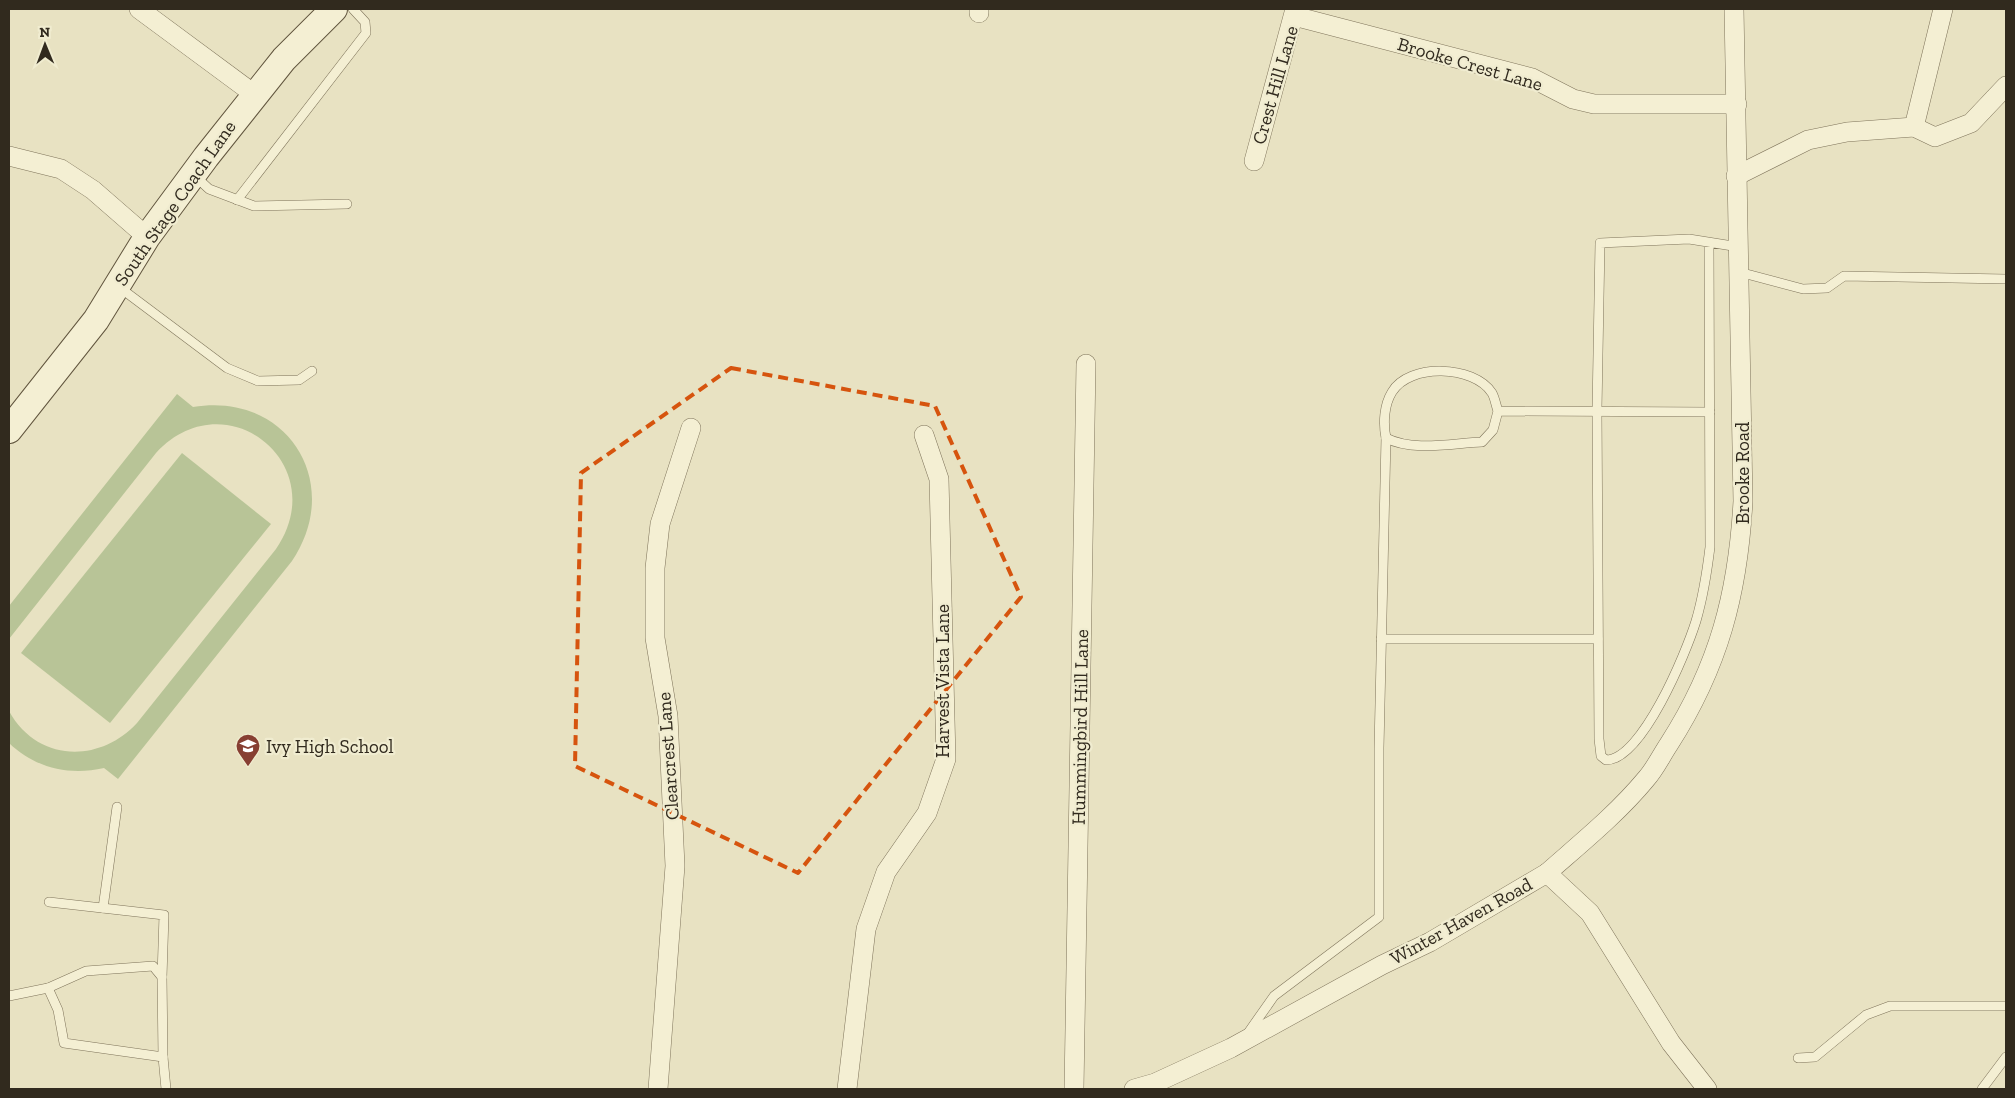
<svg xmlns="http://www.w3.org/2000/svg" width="2015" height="1098" font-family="'Zilla Slab',serif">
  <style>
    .garden { fill: #b8c497 }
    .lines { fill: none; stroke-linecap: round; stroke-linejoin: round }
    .service-casing { stroke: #7f745b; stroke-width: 10 }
    .minor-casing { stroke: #7f745b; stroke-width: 20 }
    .secondary-casing { stroke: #61553e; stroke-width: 28 }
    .service { stroke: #f4efd3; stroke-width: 9 }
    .minor { stroke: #f4efd3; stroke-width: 19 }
    .secondary { stroke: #f4efd3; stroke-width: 26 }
    .marked { fill: none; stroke: #d6540e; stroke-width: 4; stroke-dasharray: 10 6; stroke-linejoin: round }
    .labels { text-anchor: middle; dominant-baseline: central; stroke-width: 4.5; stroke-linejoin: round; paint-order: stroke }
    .street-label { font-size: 19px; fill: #312a1e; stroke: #f0ecd0 }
    .poi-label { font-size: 19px; fill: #312a1e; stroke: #f0ecd0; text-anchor: start }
  </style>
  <rect width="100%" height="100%" fill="#e8e2c2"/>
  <g class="garden">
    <path d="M177,394L193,407C286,391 345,482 292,561L118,779L104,768C69,776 35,768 9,743V711C37,762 99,764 137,723L276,549C334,464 225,378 156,453L9,639V606Z"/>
    <polygon points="182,453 271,524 110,723 21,653"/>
  </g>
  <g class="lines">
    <defs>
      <g id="service">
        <polyline points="195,176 209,189 254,206 347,204"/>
        <polyline points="237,200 366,33 365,22 353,9"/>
        <path d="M1709,243L1710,547C1707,572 1703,597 1696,621C1686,653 1642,760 1606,760L1601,756L1599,739L1597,410L1600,243L1689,239L1739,247"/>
        <polyline points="1739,272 1803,289 1827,288 1844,276 2006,279"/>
        <polyline points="119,287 227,368 258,381 299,380 312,371"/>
        <path d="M1498,411L1493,430L1482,442C1453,443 1413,452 1386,438C1383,423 1384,405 1392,392C1409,363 1474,365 1492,393C1495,398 1496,406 1498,411L1710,412"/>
        <polyline points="1381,639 1598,639"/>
        <polyline points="49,902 164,915 162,977"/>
        <polyline points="103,908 117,807"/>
        <polyline points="48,988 86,971 153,966 162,977 163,1057"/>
        <polyline points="9,996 48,988 58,1010 64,1043 163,1057 166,1089"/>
        <polyline points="1248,1033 1274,996 1379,917 1379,748 1386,438"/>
        <polyline points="1798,1058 1815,1057 1866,1015 1890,1006 2006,1006"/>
        <polyline points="1982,1089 2006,1057"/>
      </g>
      <g id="minor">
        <polyline points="139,9 254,94"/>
        <polyline points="979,9 979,13"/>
        <polyline points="1294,16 1532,78 1573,99 1594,104 1737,104"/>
        <polyline points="1914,127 1943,9"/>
        <polyline points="9,156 61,169 93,190 147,237"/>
        <polyline points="1254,161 1295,9"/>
        <polyline points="1736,176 1808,140 1847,132 1914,127 1935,137 1971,123 2006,86"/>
        <path d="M1547,873C1581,843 1617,814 1646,779C1655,769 1661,756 1669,744C1719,666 1738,593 1743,501L1734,9"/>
        <polyline points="658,1089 675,866 668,716 655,638 655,568 660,524 691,428"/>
        <polyline points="847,1089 866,929 886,872 927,813 946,759 939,479 924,435"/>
        <polyline points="1074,1089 1086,364"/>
        <polyline points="1134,1089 1155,1083 1231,1048 1382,965 1430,942 1547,873 1590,913 1671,1043 1707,1089"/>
      </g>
      <polyline id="secondary" points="9,430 96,320 147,237 206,157 284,59 334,9"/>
    </defs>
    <use href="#service" class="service-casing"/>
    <use href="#minor" class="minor-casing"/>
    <use href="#secondary" class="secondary-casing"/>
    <use href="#service" class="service"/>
    <use href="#minor" class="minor"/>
    <use href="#secondary" class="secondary"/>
  </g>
  <path class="marked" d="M731,368L935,406L1021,597L798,873L575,766L581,473Z"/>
  <defs>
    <symbol id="school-pin" viewBox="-11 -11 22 30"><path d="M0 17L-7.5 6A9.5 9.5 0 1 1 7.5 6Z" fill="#873f32" stroke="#f0ecd0"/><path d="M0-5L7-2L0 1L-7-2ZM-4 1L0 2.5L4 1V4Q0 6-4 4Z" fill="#fff"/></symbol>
  </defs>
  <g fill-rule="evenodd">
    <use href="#school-pin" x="234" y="732" width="28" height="38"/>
  </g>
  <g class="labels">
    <g class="street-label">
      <text transform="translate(1470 64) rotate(16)">Brooke Crest Lane</text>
      <text transform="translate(1275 85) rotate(-74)">Crest Hill Lane</text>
      <text transform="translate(175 203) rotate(-55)">South Stage Coach Lane</text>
      <text transform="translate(1742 473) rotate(-90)">Brooke Road</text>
      <text transform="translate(942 681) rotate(-90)">Harvest Vista Lane</text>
      <text transform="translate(1080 727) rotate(-89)">Hummingbird Hill Lane</text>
      <text transform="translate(668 756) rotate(-94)">Clearcrest Lane</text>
      <text transform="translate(1461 921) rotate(-29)">Winter Haven Road</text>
    </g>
    <g class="poi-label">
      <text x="266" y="746">Ivy High School</text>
    </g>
  </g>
  <rect width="2015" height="1098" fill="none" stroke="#312a1e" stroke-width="20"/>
  <g transform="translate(45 45) rotate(359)" stroke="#f0ecd0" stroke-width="4" paint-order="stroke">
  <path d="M0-4L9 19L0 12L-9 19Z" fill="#312a1e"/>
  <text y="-8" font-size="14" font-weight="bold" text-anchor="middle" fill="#312a1e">N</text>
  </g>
</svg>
